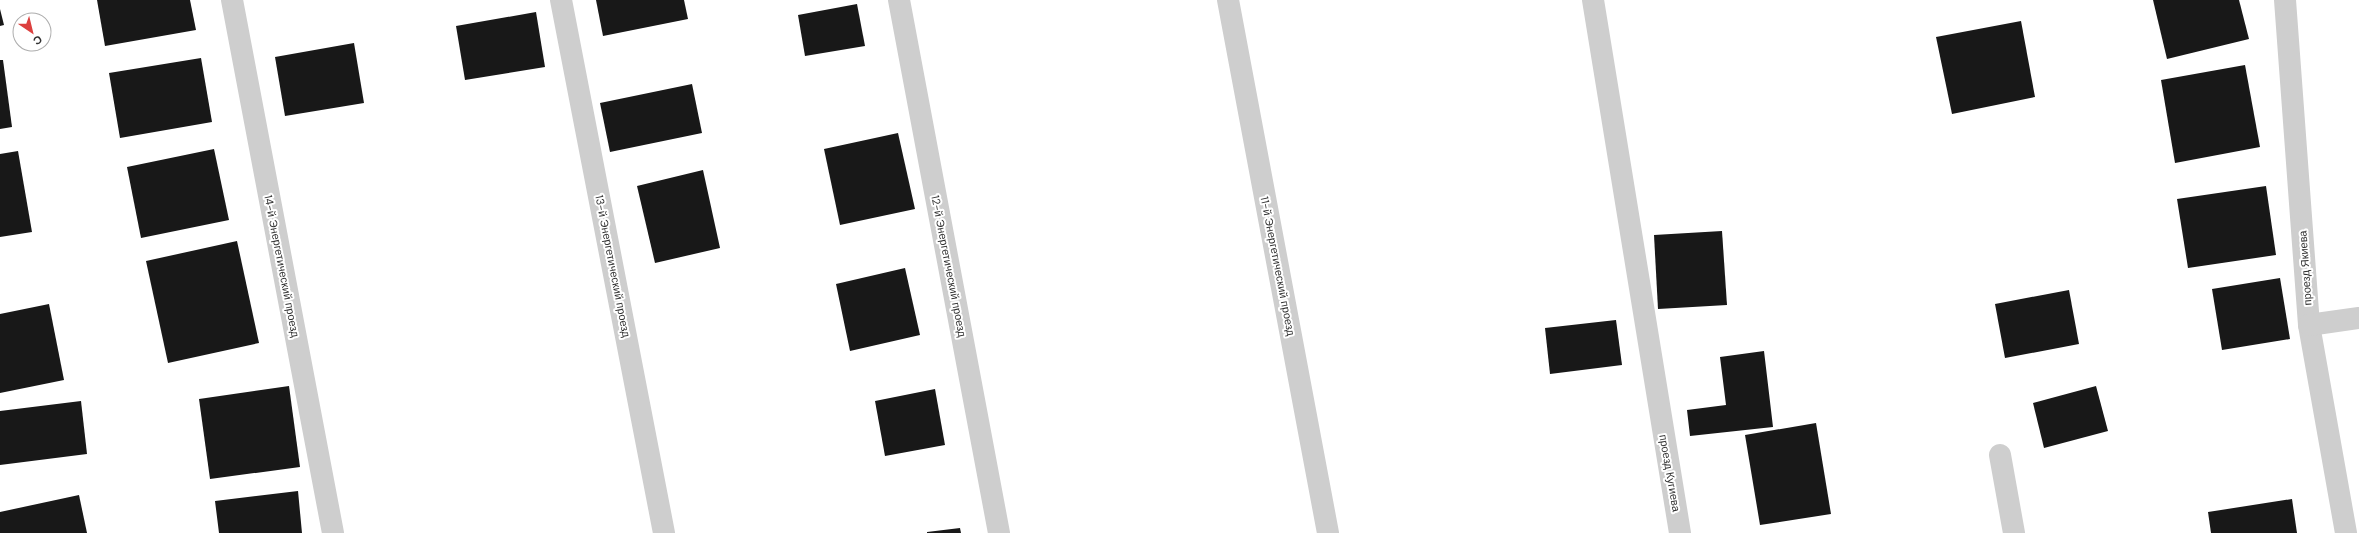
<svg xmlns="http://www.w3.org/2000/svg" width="2359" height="533" font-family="'DM Sans',sans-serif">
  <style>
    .building { fill: #181818 }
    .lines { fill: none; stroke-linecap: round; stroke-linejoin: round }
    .minor { stroke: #cecece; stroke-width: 22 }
    .labels { text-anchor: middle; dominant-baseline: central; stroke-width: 4; stroke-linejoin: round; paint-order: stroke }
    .street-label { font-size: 11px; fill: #313131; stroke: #fff }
  </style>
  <rect width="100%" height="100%" fill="#fff"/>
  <g class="building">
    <polygon points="97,0 190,0 196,30 105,46"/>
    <polygon points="596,0 684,0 688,19 603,36"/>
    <polygon points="2153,0 2239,0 2249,39 2167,59"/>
    <polygon points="857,4 865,46 805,56 798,15"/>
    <polygon points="0,9 4,25 0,26"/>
    <polygon points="536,12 545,67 465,80 456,26"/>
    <polygon points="2021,21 2035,97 1952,114 1936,37"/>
    <polygon points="354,43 364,103 285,116 275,57"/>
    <polygon points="201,58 212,122 120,138 109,73"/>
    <polygon points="0,60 3,60 12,127 0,129"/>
    <polygon points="2245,65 2260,147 2175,163 2161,80"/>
    <polygon points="692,84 702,133 610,152 600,103"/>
    <polygon points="898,133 915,209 840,225 824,149"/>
    <polygon points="214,149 229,220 141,238 127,167"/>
    <polygon points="18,151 32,232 0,237 0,154"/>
    <polygon points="703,170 720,248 655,263 637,186"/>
    <polygon points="2266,186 2276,255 2188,268 2177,199"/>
    <polygon points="1722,231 1727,305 1658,309 1654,235"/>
    <polygon points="237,241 259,343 168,363 146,261"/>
    <polygon points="905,268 920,335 850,351 836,284"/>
    <polygon points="2280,278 2290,339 2222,350 2212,289"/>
    <polygon points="2069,290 2079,344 2005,358 1995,304"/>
    <polygon points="49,304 64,380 0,393 0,314"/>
    <polygon points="1616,320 1622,365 1550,374 1545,328"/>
    <polygon points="1764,351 1773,427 1690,436 1687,410 1726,405 1720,357"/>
    <polygon points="289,386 300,467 210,479 199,399"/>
    <polygon points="2096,386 2108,431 2044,448 2033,403"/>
    <polygon points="935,389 945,445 885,456 875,401"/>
    <polygon points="81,401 87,454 0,465 0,411"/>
    <polygon points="1816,423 1831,514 1760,525 1745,435"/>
    <polygon points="298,491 302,533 219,533 215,501"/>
    <polygon points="79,495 87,533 0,533 0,512"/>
    <polygon points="2292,499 2297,533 2211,533 2208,512"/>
    <polygon points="960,528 961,533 927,533 927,532"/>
  </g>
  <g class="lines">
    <g class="minor">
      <polyline points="232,0 333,533"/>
      <polyline points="561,0 664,533"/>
      <polyline points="899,0 999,533"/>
      <polyline points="1228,0 1328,533"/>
      <polyline points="1593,0 1680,533"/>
      <polyline points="2285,0 2309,325 2346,533"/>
      <polyline points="2309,325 2359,318"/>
      <polyline points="2000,455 2014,533"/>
    </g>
  </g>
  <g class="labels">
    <g class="street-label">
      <text transform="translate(282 266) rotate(79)">14-й Энергетический проезд</text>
      <text transform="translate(613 266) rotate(79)">13-й Энергетический проезд</text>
      <text transform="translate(949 266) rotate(79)">12-й Энергетический проезд</text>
      <text transform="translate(1278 266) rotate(79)">11-й Энергетический проезд</text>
      <text transform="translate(2305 268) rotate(-94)">проезд Якиева</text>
      <text transform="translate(1670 473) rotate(80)">проезд Кугиева</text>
    </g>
  </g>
  <g transform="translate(32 32) rotate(145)"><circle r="19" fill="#ffffff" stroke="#adadad"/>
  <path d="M0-3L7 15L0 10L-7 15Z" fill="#dc403f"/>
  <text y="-6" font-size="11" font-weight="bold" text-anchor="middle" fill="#313131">С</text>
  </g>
</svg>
